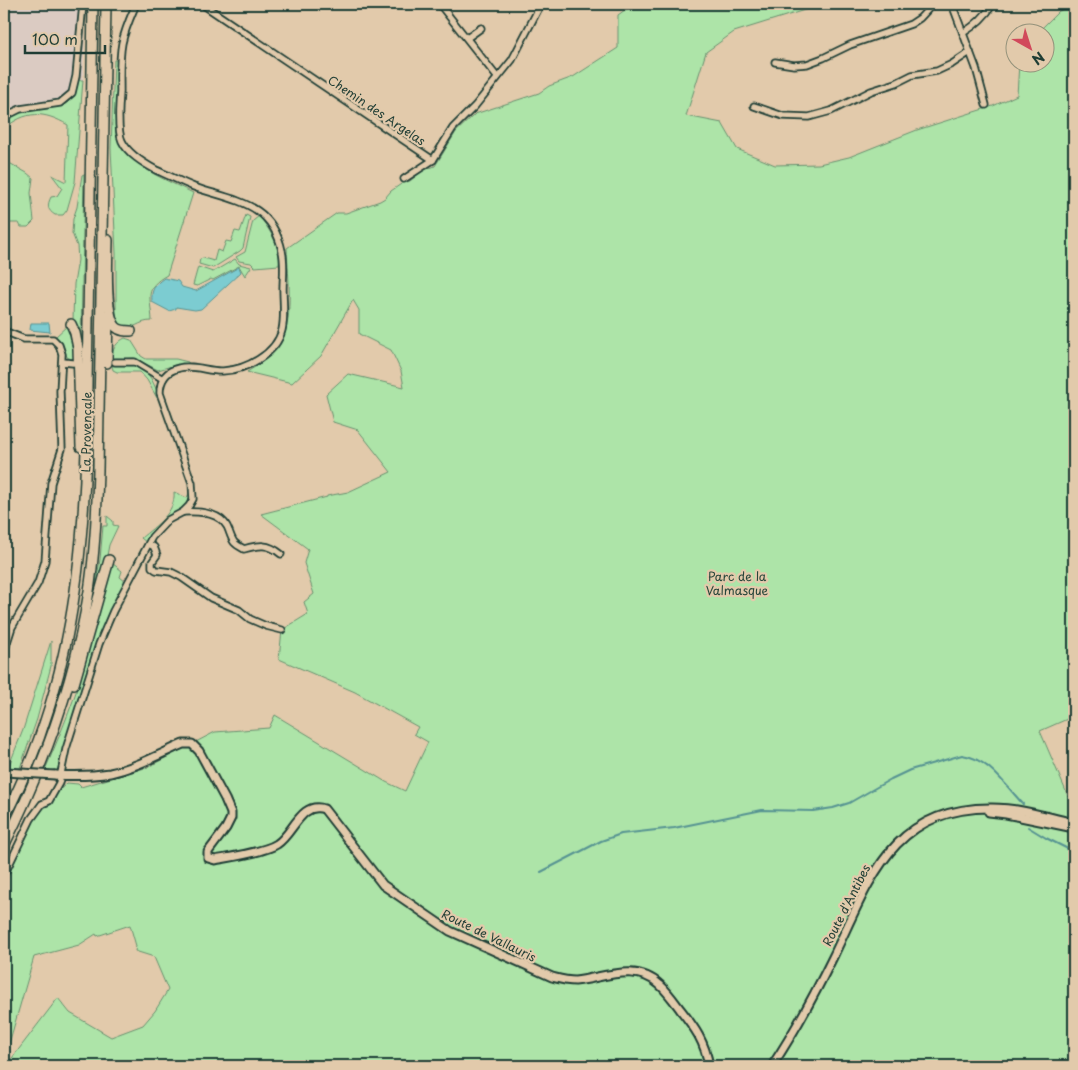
<svg xmlns="http://www.w3.org/2000/svg" width="1078" height="1070" font-family="'Playpen Sans',sans-serif">
  <style>
    .built { fill: #dbcbc2 }
    .green { fill: #ade4a8; stroke: #66906e }
    .water { fill: #7bccd1; stroke: #569392 }
    .lines { fill: none; stroke-linecap: round; stroke-linejoin: round }
    .stream { stroke: #569392; stroke-width: 2 }
    .minor-casing { stroke: #1f3d34; stroke-width: 9 }
    .major-casing { stroke: #1f3d34; stroke-width: 11 }
    .highway-casing { stroke: #1f3d34; stroke-width: 12 }
    .minor { stroke: #e2caab; stroke-width: 5.5 }
    .major { stroke: #e2caab; stroke-width: 7 }
    .highway { stroke: #e2caab; stroke-width: 9 }
    .major-bridge-casing { stroke: #1f3d34; stroke-width: 11; stroke-linecap: butt }
    .major-bridge { stroke: #e2caab; stroke-width: 7 }
    .labels { text-anchor: middle; dominant-baseline: central; stroke-width: 4.5; stroke-linejoin: round; paint-order: stroke }
    .street-label { font-size: 12px; fill: #1f3d34; stroke: #e2caab }
    .park-label { font-size: 12px; fill: #26453a; stroke: #e2caab }
  </style>
  <rect width="100%" height="100%" fill="#e2caab"/>
  <filter id="ink" filterUnits="userSpaceOnUse"><feTurbulence type="fractalNoise" baseFrequency=".02" numOctaves="2"/><feDisplacementMap in="SourceGraphic" scale="10" xChannelSelector="R" yChannelSelector="G"/><feConvolveMatrix kernelMatrix="1 2 1 2 8 2 1 2 1" color-interpolation-filters="sRGB"/></filter>
  <g filter="url(#ink)">
    <polygon class="built" points="4,4 86,4 83,80 77,81 72,96 68,101 64,104 4,120"/>
    <g class="green">
      <path d="M633,4H824L734,32L706,52L686,116L722,123L737,149L775,165L819,164L849,157L917,130L993,106L1017,95L1019,63L1046,62V32H1038L1059,11L1074,4V716L1040,731L1074,810V1066H9V1062L58,998L70,1013L111,1037L143,1025L155,1011L168,990L154,957L135,951L136,946L130,925L97,936L96,934L79,945L34,957L4,1061V882L32,820L41,807L67,783L78,784L81,787L148,767L215,732L269,728L275,715L386,782L405,791L428,742L414,734L418,727L355,692L279,659L282,630L308,614L304,602L314,594L304,563L308,549L261,514L327,497V496L348,492L391,472L358,430L333,422L326,394L348,374L404,387L401,371L391,350L359,334V310L353,300L321,356L292,383L247,372C258,365 270,358 278,348C295,325 288,276 287,248L337,213H346L380,201L385,198L391,191L404,182L410,181L422,171L435,166L456,132L475,114L539,93L549,86L573,77L618,48V15Z"/>
      <path d="M114,60H118L116,135C128,167 165,179 193,193L167,275C143,288 151,298 152,321C137,321 137,330 120,327L116,315V254L111,148Z"/>
      <path d="M77,80H83L75,182L67,210L63,215H55C47,210 47,205 51,197L57,196L62,188L52,175L66,182L68,125C44,111 26,110 4,129V120C21,107 55,112 68,102C74,97 75,88 77,80Z"/>
      <polygon points="4,160 27,173 33,178 31,193 34,221 28,227 21,227 19,223 4,223"/>
      <polygon points="84,174 81,339 81,341 73,320 74,284 78,260 77,246 72,233 73,219 77,207 82,175"/>
      <polygon points="246,215 250,217 243,248 240,251 213,268 199,264 200,259 203,258 214,261 217,250 222,252 226,241 231,242 235,231 240,232"/>
      <path d="M259,216C270,230 281,247 279,265L255,267L251,263L239,261L236,257L245,252L253,221Z"/>
      <polygon points="235,259 239,264 251,267 245,276 239,266 213,280 211,279 197,286 193,285 198,267 213,272"/>
      <polygon points="68,325 73,333 75,359 71,359 67,357 63,345 55,337"/>
      <path d="M125,338L131,340L141,356L146,359H176L188,362L189,364L182,363L158,370L134,358L115,359V365C121,365 130,364 136,365C149,369 155,386 159,397L157,398L147,380L140,372H117L113,370C110,357 112,344 125,338Z"/>
      <path d="M191,488L190,502L147,543L141,538C155,526 176,513 174,492L187,498Z"/>
      <polygon points="107,516 113,521 113,525 118,526 109,545 105,566 92,606 100,560 103,526 107,526"/>
      <path d="M112,563L122,571L120,577L126,582L73,717L57,771L45,770C58,739 71,709 81,677C92,639 99,600 112,563Z"/>
      <polygon points="51,641 51,666 37,719 20,768 8,768 23,730"/>
    </g>
    <g class="water">
      <path d="M239,267L241,272L201,309L195,310L176,307V309L169,311L152,302C151,290 154,285 164,278L178,281L182,287L196,291Z"/>
      <polygon points="31,323 49,323 50,332 30,330"/>
    </g>
    <g class="lines">
      <g class="stream">
        <polyline points="1028,827 1046,838 1074,852"/>
        <path d="M541,872L601,841L621,834L674,828L762,810L813,811L833,808L849,803L891,779L910,770L962,755C988,758 1006,786 1023,804"/>
      </g>
      <defs>
        <g id="minor">
          <polyline points="202,4 433,160 453,128 475,106 512,60 541,4"/>
          <polyline points="442,4 441,6 497,77"/>
          <polyline points="952,4 976,68 986,105"/>
          <path d="M963,33C976,25 985,17 993,4"/>
          <polyline points="467,38 481,28"/>
          <polyline points="775,62 794,65 807,64 823,58 850,45 911,24 920,18 933,4"/>
          <polyline points="754,106 783,116 809,117 831,111 871,91 896,83 912,75 937,71 952,64 970,52"/>
          <polyline points="4,117 20,109 60,103 72,93 76,76 83,4"/>
          <polyline points="404,179 433,160"/>
          <polyline points="4,331 24,339 53,339 59,345 62,354 60,391 62,449 51,483 45,561 38,583 12,627 4,652"/>
          <polyline points="62,362 73,363"/>
          <polyline points="115,362 135,362 163,379"/>
          <path d="M183,512C199,511 223,512 229,531C233,542 233,543 244,549C259,545 268,543 281,554"/>
          <polyline points="149,544 154,547 157,555 152,562 152,567 156,570 171,572 181,577 211,598 239,610 250,619 266,626 282,630"/>
          <path d="M4,875L31,819L42,804L49,801L59,783L66,749L99,644L113,611L152,537L168,520L183,512L189,506L193,499L192,483L160,393C160,380 166,371 179,368C193,364 209,372 223,371C246,370 276,354 282,330C285,317 283,302 283,289C283,277 285,263 282,251C272,202 234,201 194,187C181,182 168,175 156,170C143,163 128,154 122,141C117,130 119,104 120,92C120,76 119,59 122,43C125,29 131,16 136,4"/>
        </g>
        <g id="major">
          <path d="M55,775C73,776 92,776 110,773C135,768 160,754 183,744H192L199,751L225,799L231,813V818L226,828L208,852V858L215,860C231,857 265,852 277,844C293,834 301,801 324,809L383,885L450,931L552,977C560,979 567,981 575,981C603,978 636,962 660,985C667,991 674,1001 680,1009C695,1028 705,1042 709,1066"/>
          <polyline points="989,812 1006,814 1074,828"/>
          <path d="M772,1066C795,1031 815,994 833,957C870,881 891,807 992,808C1020,808 1048,817 1074,823"/>
        </g>
        <g id="highway">
          <path d="M108,240C108,258 104,314 116,327C120,331 126,331 131,331"/>
          <polyline points="71,324 75,333 78,348 81,447"/>
          <polyline points="107,363 108,314"/>
          <polyline points="74,684 109,560"/>
          <path d="M4,818C65,702 83,579 86,449L93,4"/>
          <path d="M4,846C44,766 75,681 89,591C95,551 97,511 98,470L106,4"/>
        </g>
      </defs>
      <use href="#minor" class="minor-casing"/>
      <use href="#major" class="major-casing"/>
      <use href="#highway" class="highway-casing"/>
      <use href="#minor" class="minor"/>
      <use href="#major" class="major"/>
      <use href="#highway" class="highway"/>
      <defs>
        <polyline id="major-bridge" points="5,772 55,775"/>
      </defs>
      <use href="#major-bridge" class="major-bridge-casing"/>
      <use href="#major-bridge" class="major-bridge"/>
    </g>
  </g>
  <g class="labels">
    <g class="street-label">
      <text transform="translate(377 110) rotate(34)">Chemin des Argelas</text>
      <text transform="translate(86 432) rotate(-89)">La Provençale</text>
      <text transform="translate(846 905) rotate(-63)">Route d'Antibes</text>
      <text transform="translate(489 935) rotate(26)">Route de Vallauris</text>
    </g>
    <g class="park-label">
      <text x="737" y="576">Parc de la<tspan x="737" dy="14">Valmasque</tspan></text>
    </g>
  </g>
  <rect width="1078" height="1070" fill="none" stroke="#e2caab" stroke-width="20"/>
  <rect x="10" y="10" width="1058" height="1050" fill="none" stroke="#1f3d34" stroke-width="2" filter="url(#ink)"/>
  <g transform="translate(1030 48) rotate(141)"><circle r="24" fill="#e2caab" stroke="#94927b"/>
  <path d="M0-4L9 19L0 12L-9 19Z" fill="#d1495b"/>
  <text y="-8" font-size="14" font-weight="bold" text-anchor="middle" fill="#1f3d34">N</text>
  </g>
  <path d="M25 45v8h80v-8" fill="none" stroke="#1f3d34" stroke-width="2.5"/>
  <text x="32" y="45" font-size="15" fill="#1f3d34" stroke="#e2caab" stroke-width="4" paint-order="stroke">100 m</text>
</svg>
